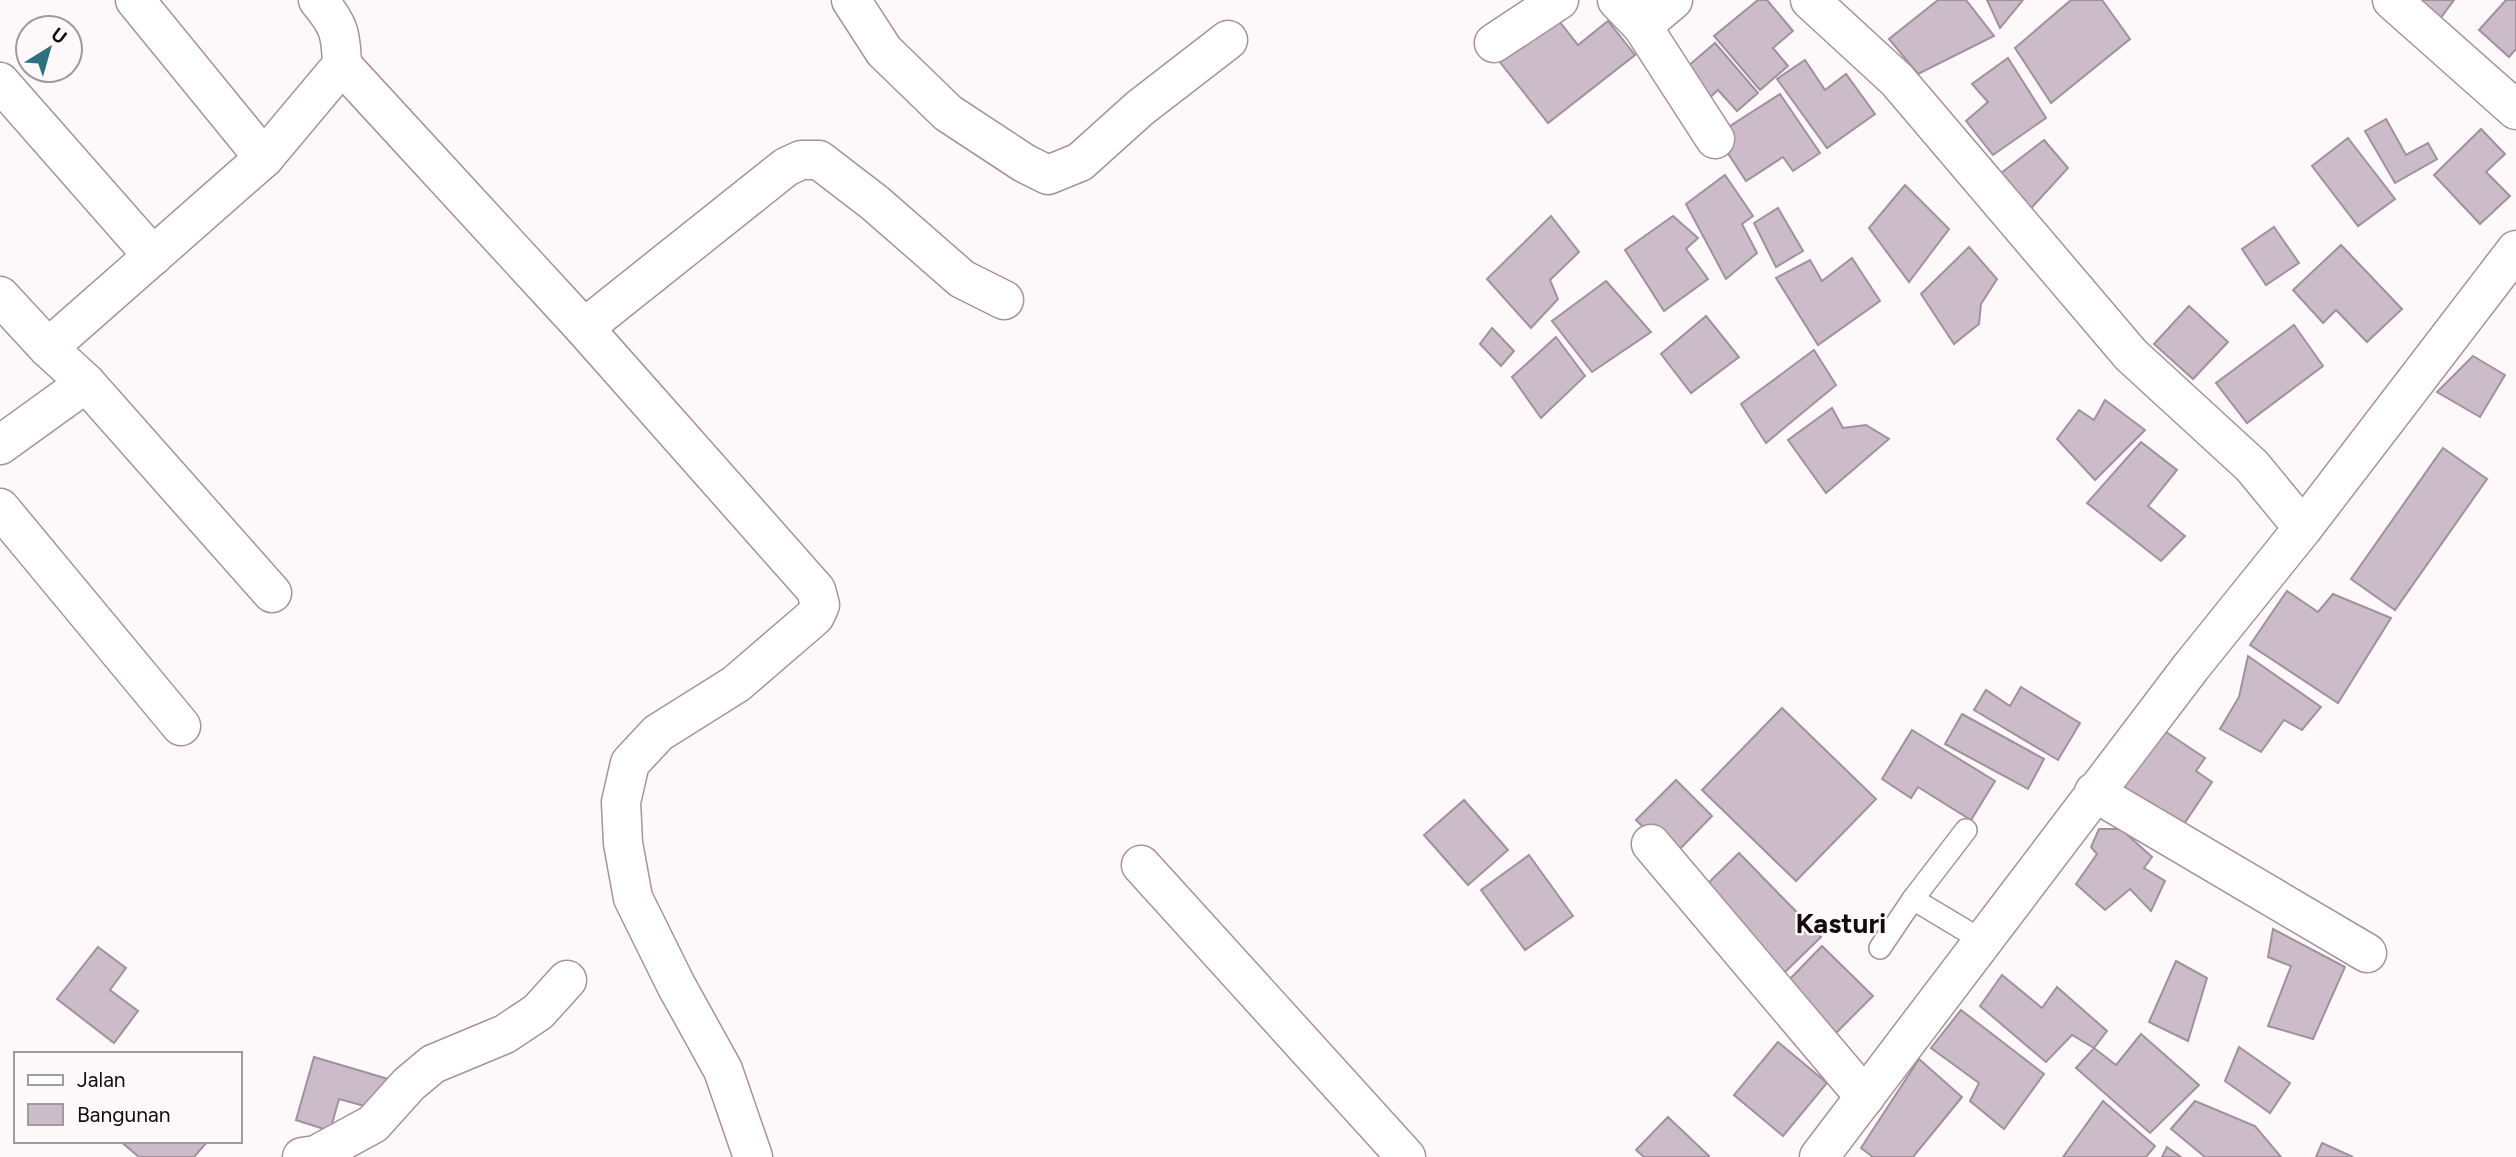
<svg xmlns="http://www.w3.org/2000/svg" width="2516" height="1157" font-family="Figtree,sans-serif">
  <style>
    .building { fill: #ccbbc9; stroke: #a1919e; stroke-width: 2 }
    .lines { fill: none; stroke-linecap: round; stroke-linejoin: round }
    .service-casing { stroke: #a89297; stroke-width: 24 }
    .minor-casing { stroke: #a89297; stroke-width: 41 }
    .service { stroke: #fff; stroke-width: 21 }
    .minor { stroke: #fff; stroke-width: 38 }
    .labels { text-anchor: middle; dominant-baseline: central; stroke-width: 5; stroke-linejoin: round; paint-order: stroke }
    .quarter-label { font-size: 28px; font-weight: bold; fill: #130b0d; stroke: #fdf9fa }
  </style>
  <rect width="100%" height="100%" fill="#fdf9fa"/>
  <g class="building">
    <polygon points="1758,0 1767,0 1793,31 1773,48 1788,66 1760,90 1714,36"/>
    <polygon points="1938,0 1966,0 1994,36 1918,74 1889,39"/>
    <polygon points="1987,0 2023,0 2000,28"/>
    <polygon points="2071,0 2102,0 2130,39 2051,103 2015,48"/>
    <polygon points="2406,0 2454,0 2436,24"/>
    <polygon points="2506,0 2516,0 2516,49 2509,57 2479,30"/>
    <polygon points="1556,17 1578,45 1608,21 1635,55 1548,123 1499,61"/>
    <polygon points="1715,43 1758,93 1737,111 1718,90 1706,101 1681,72"/>
    <polygon points="2008,58 2046,118 1993,155 1966,121 1988,102 1972,84"/>
    <polygon points="1805,60 1825,90 1846,74 1875,114 1827,148 1777,79"/>
    <polygon points="1780,94 1820,153 1793,171 1783,157 1746,181 1716,135"/>
    <polygon points="2386,119 2406,155 2428,143 2437,159 2395,183 2365,131"/>
    <polygon points="2481,129 2505,154 2486,172 2510,196 2480,224 2434,175"/>
    <polygon points="2348,138 2395,199 2358,226 2312,166"/>
    <polygon points="2044,140 2068,168 2023,217 1996,177"/>
    <polygon points="1725,175 1753,216 1742,224 1757,253 1726,279 1686,204"/>
    <polygon points="1905,185 1949,229 1909,282 1869,228"/>
    <polygon points="1778,208 1803,251 1776,267 1754,223"/>
    <polygon points="1551,216 1579,252 1550,280 1558,299 1531,328 1487,279"/>
    <polygon points="1673,216 1698,238 1686,249 1708,279 1664,311 1625,250"/>
    <polygon points="2274,227 2299,263 2266,285 2242,249"/>
    <polygon points="2341,245 2402,309 2367,342 2336,310 2323,323 2293,290"/>
    <polygon points="1969,247 1997,279 1981,304 1979,324 1954,344 1921,294"/>
    <polygon points="1852,258 1880,301 1818,345 1776,278 1810,260 1822,281"/>
    <polygon points="1606,281 1651,332 1592,372 1552,321"/>
    <polygon points="2189,306 2228,342 2193,379 2154,344"/>
    <polygon points="1706,316 1739,357 1691,393 1661,354"/>
    <polygon points="2294,325 2323,366 2247,423 2216,383"/>
    <polygon points="1492,328 1514,351 1501,366 1480,344"/>
    <polygon points="1556,337 1585,376 1541,418 1512,377"/>
    <polygon points="1814,350 1836,385 1766,443 1741,404"/>
    <polygon points="2473,356 2505,375 2480,417 2437,392"/>
    <polygon points="2105,400 2145,430 2095,480 2057,439 2079,410 2094,420"/>
    <polygon points="1832,408 1843,428 1866,425 1889,439 1826,493 1788,440"/>
    <polygon points="2141,442 2177,470 2148,506 2185,536 2161,561 2087,503"/>
    <polygon points="2443,448 2487,479 2395,610 2351,579"/>
    <polygon points="2287,591 2318,612 2333,594 2391,618 2338,703 2250,645"/>
    <polygon points="2248,656 2321,707 2302,730 2284,720 2261,752 2220,729 2239,697"/>
    <polygon points="2021,687 2080,723 2058,760 1974,710 1986,690 2010,706"/>
    <polygon points="1782,708 1876,799 1796,881 1702,790"/>
    <polygon points="1962,714 2044,759 2028,789 1945,744"/>
    <polygon points="2154,724 2205,758 2196,771 2212,782 2178,833 2111,788"/>
    <polygon points="1912,730 1995,781 1971,820 1918,787 1911,798 1882,779"/>
    <polygon points="1676,780 1712,816 1673,856 1636,820"/>
    <polygon points="1464,800 1508,850 1468,885 1424,835"/>
    <polygon points="2099,829 2121,829 2152,857 2144,868 2165,881 2151,911 2130,889 2105,910 2076,884 2097,854 2091,847"/>
    <polygon points="1739,853 1821,937 1783,974 1701,890"/>
    <polygon points="1529,855 1573,916 1525,950 1481,890"/>
    <polygon points="2273,929 2345,967 2313,1039 2268,1026 2291,966 2268,957"/>
    <polygon points="1822,946 1873,996 1834,1035 1783,986"/>
    <polygon points="98,947 126,968 110,990 138,1011 114,1043 57,999"/>
    <polygon points="2176,961 2207,978 2188,1041 2149,1022"/>
    <polygon points="2002,975 2042,1008 2057,987 2107,1031 2094,1048 2072,1035 2046,1062 1980,1006"/>
    <polygon points="1961,1010 2044,1074 2004,1129 1970,1101 1979,1083 1931,1048"/>
    <polygon points="2141,1034 2199,1085 2150,1133 2076,1068 2094,1048 2116,1065"/>
    <polygon points="1778,1042 1827,1083 1783,1136 1734,1095"/>
    <polygon points="2239,1047 2290,1083 2270,1113 2225,1081"/>
    <polygon points="314,1057 388,1079 379,1110 339,1099 330,1131 296,1120"/>
    <polygon points="1919,1059 1962,1097 1913,1157 1873,1157 1861,1148"/>
    <polygon points="2103,1101 2155,1146 2146,1157 2063,1157"/>
    <polygon points="2195,1101 2255,1126 2281,1157 2205,1157 2171,1129"/>
    <polygon points="1668,1117 1709,1156 1708,1157 1644,1157 1636,1150"/>
    <polygon points="120,1141 208,1141 194,1157 139,1157"/>
    <polygon points="2322,1143 2353,1157 2316,1157"/>
    <polygon points="2167,1147 2181,1157 2162,1157"/>
  </g>
  <g class="lines">
    <defs>
      <g id="service">
        <polyline points="1966,830 1913,899 1983,941"/>
        <polyline points="1880,948 1913,899"/>
      </g>
      <g id="minor">
        <polyline points="135,0 264,158"/>
        <polyline points="851,0 884,51 948,113 1024,163 1048,175 1080,162 1140,108 1228,40"/>
        <polyline points="1617,0 1642,26 1673,0"/>
        <polyline points="1810,0 1897,80 2131,355 2252,466 2303,528"/>
        <polyline points="2392,0 2516,110"/>
        <polyline points="1642,26 1715,139"/>
        <polyline points="1494,43 1559,0"/>
        <polyline points="342,65 584,328 816,590 820,605 815,616 736,684 658,733 630,763 621,802 623,843 633,898 676,985 723,1070 753,1157"/>
        <polyline points="0,82 153,256"/>
        <polyline points="0,296 48,348 86,383 272,593"/>
        <polyline points="584,328 786,167 801,160 819,160 875,203 962,279 1004,300"/>
        <path d="M48,348L264,158L342,65C341,33 339,25 318,0"/>
        <polyline points="0,445 86,383"/>
        <polyline points="0,508 181,726"/>
        <polyline points="2094,792 2367,953"/>
        <polyline points="1651,844 1865,1097"/>
        <polyline points="1141,865 1406,1157"/>
        <polyline points="302,1157 316,1155 373,1124 409,1084 433,1064 505,1034 538,1012 567,980"/>
        <polyline points="1819,1157 2191,667 2303,528 2516,250"/>
      </g>
    </defs>
    <use href="#service" class="service-casing"/>
    <use href="#minor" class="minor-casing"/>
    <use href="#service" class="service"/>
    <use href="#minor" class="minor"/>
  </g>
  <g class="labels">
    <g class="quarter-label">
      <text x="1841" y="923">Kasturi</text>
    </g>
  </g>
  <rect x="14" y="1052" width="228" height="91" fill="#fdf9fa" stroke="#9f9a9b" stroke-width="2"/>
  <rect x="28" y="1075" width="35" height="10" fill="#ffffff" stroke="#9f9a9b" stroke-width="2"/>
  <text x="77" y="1087" font-size="21" fill="#130b0d">Jalan</text>
  <rect x="28" y="1104" width="35" height="21" fill="#ccbbc9" stroke="#9f9a9b" stroke-width="2"/>
  <text x="77" y="1122" font-size="21" fill="#130b0d">Bangunan</text>
  <g transform="translate(49 49) rotate(37)"><circle r="33" fill="#fdf9fa" stroke="#9f9a9b" stroke-width="2"/>
  <path d="M0-5L12 26L0 18L-12 26Z" fill="#2b737e"/>
  <text y="-10" font-size="19" font-weight="bold" text-anchor="middle" fill="#130b0d">U</text>
  </g>
</svg>
